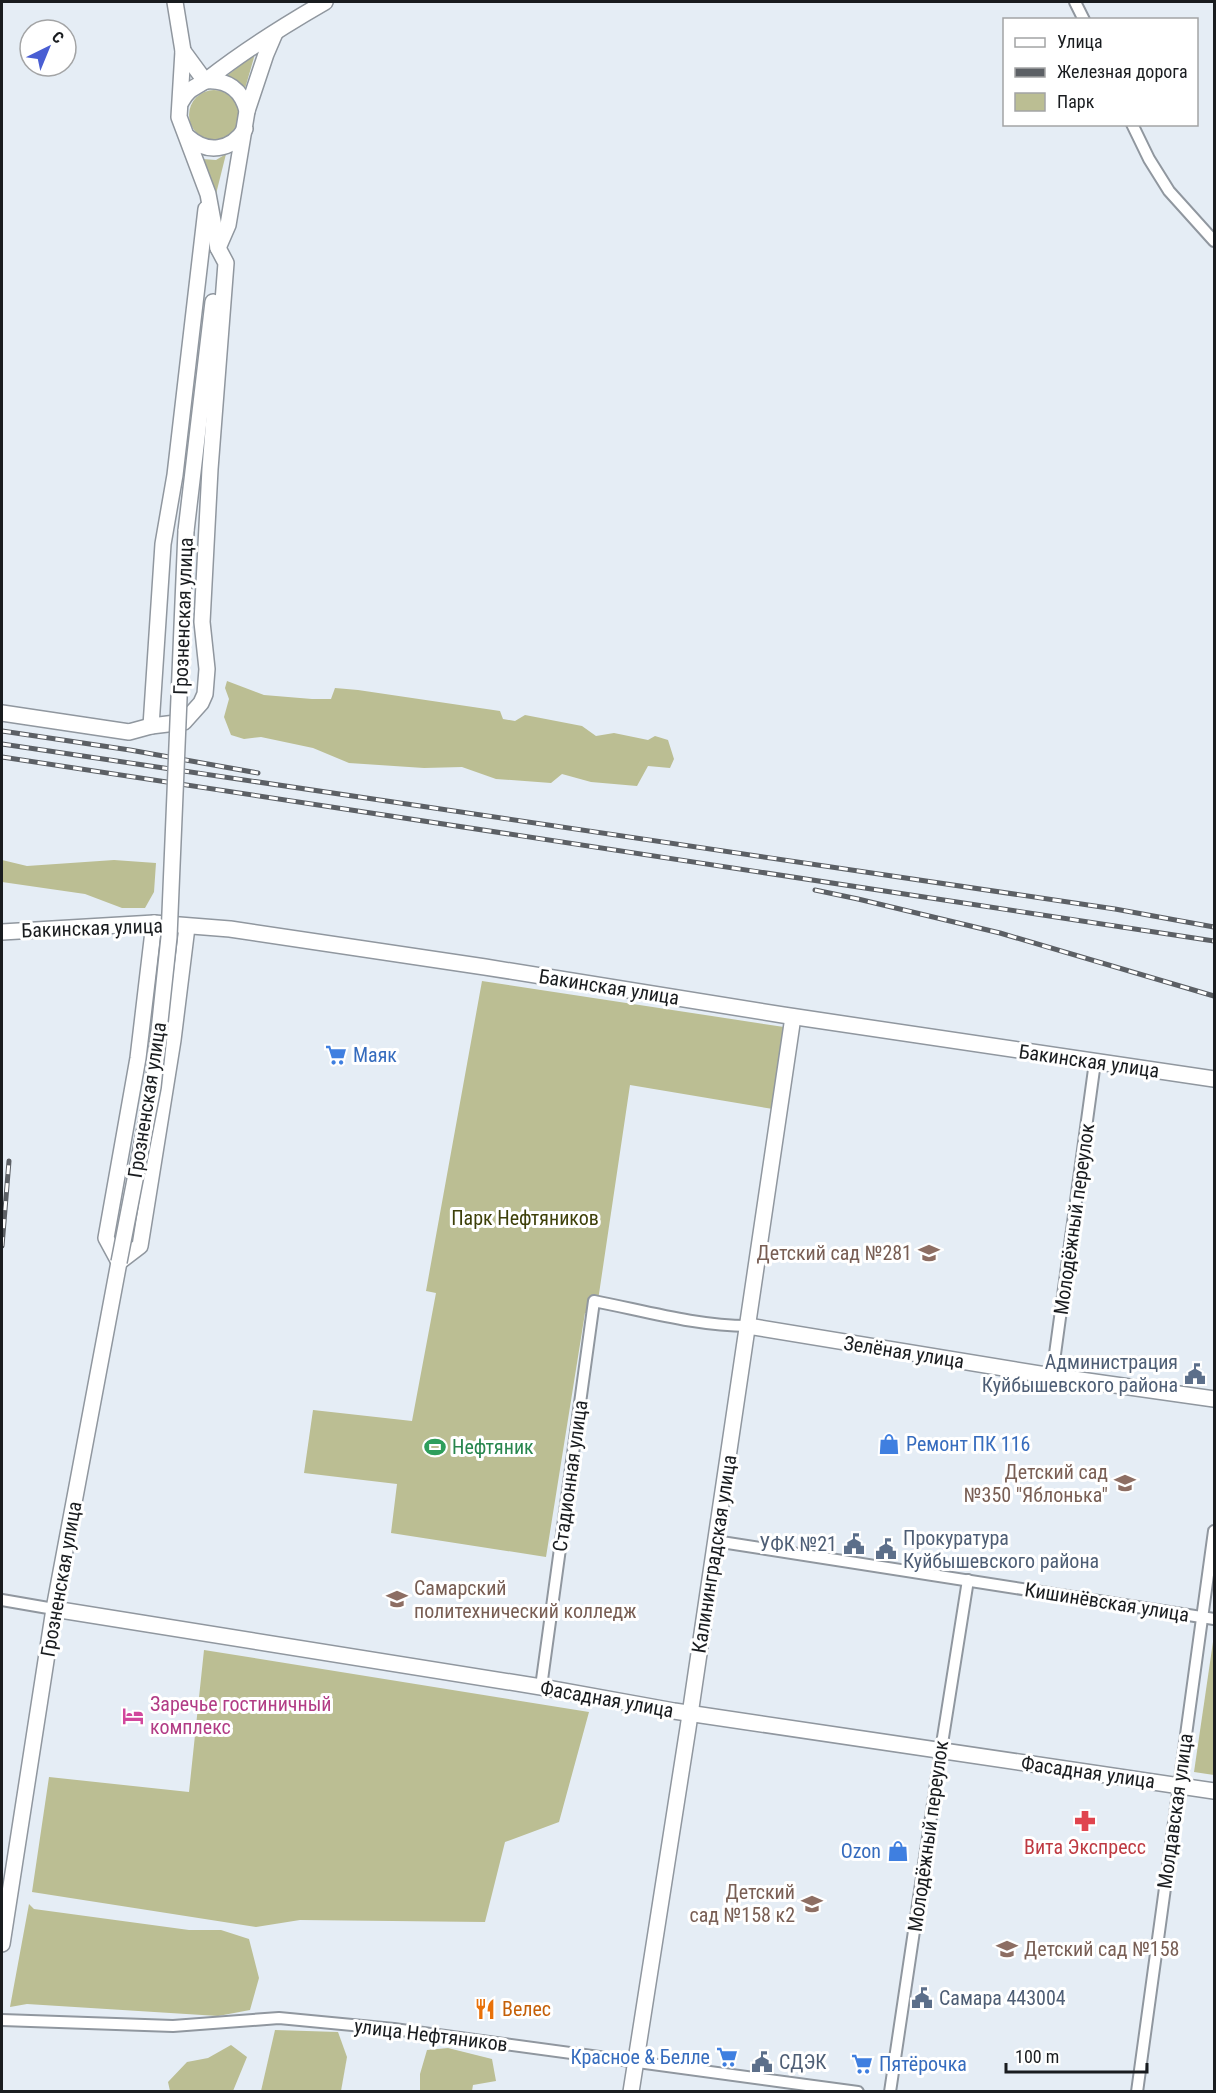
<svg xmlns="http://www.w3.org/2000/svg" width="1216" height="2093" font-family="'Roboto Condensed',sans-serif">
  <style>
    .green { fill: #bbbe93 }
    .lines { fill: none; stroke-linecap: round; stroke-linejoin: round }
    .street-casing { stroke: #90979f; stroke-width: 14 }
    .secondary-casing { stroke: #90979f; stroke-width: 18 }
    .street { stroke: #fff; stroke-width: 10 }
    .secondary { stroke: #fff; stroke-width: 15 }
    .rail-casing { stroke: #5c6065; stroke-width: 5 }
    .rail { stroke: #fff; stroke-width: 3; stroke-dasharray: 9; stroke-linecap: butt }
    .secondary-bridge-casing { stroke: #90979f; stroke-width: 18; stroke-linecap: butt }
    .secondary-bridge { stroke: #fff; stroke-width: 15 }
    .labels { text-anchor: middle; dominant-baseline: central; stroke-width: 6; stroke-linejoin: round; paint-order: stroke }
    .street-label { font-size: 20px; fill: #191c1f; stroke: #fff }
    .shop-label { font-size: 20px; fill: #366cbe; stroke: #fff; text-anchor: start }
    .park-label { font-size: 20px; fill: #3e4009; stroke: #fff }
    .education-label { font-size: 20px; fill: #785e54; stroke: #fff; text-anchor: end }
    .service-label { font-size: 20px; fill: #4e5e75; stroke: #fff; text-anchor: start }
    .leisure-label { font-size: 20px; fill: #27864d; stroke: #fff; text-anchor: start }
    .hotel-label { font-size: 20px; fill: #b23c85; stroke: #fff; text-anchor: start }
    .health-label { font-size: 20px; fill: #be3a42; stroke: #fff }
    .food-label { font-size: 20px; fill: #c56008; stroke: #fff; text-anchor: start }
  </style>
  <rect width="100%" height="100%" fill="#e5edf5"/>
  <g class="green">
    <polygon points="255,54 244,92 224,78"/>
    <circle cx="214" cy="115" r="25"/>
    <polygon points="226,154 215,198 202,159 216,160"/>
    <polygon points="227,681 264,695 312,699 331,699 335,688 358,690 500,711 503,719 515,721 525,715 582,726 596,736 614,733 648,740 655,736 668,740 674,759 670,768 648,766 637,786 591,782 562,774 551,783 496,779 462,767 424,768 349,763 313,748 261,737 244,739 231,735 224,717 229,699 225,688"/>
    <polygon points="2,860 27,866 114,860 156,863 154,892 145,908 122,908 85,894 2,882"/>
    <polygon points="482,981 784,1027 773,1109 630,1085 596,1314 585,1313 546,1557 391,1533 397,1484 304,1473 313,1410 412,1421 436,1293 426,1291"/>
    <polygon points="1214,1635 1214,1775 1194,1772"/>
    <polygon points="204,1650 589,1712 559,1822 505,1842 485,1922 300,1920 256,1927 32,1892 49,1777 189,1792"/>
    <polygon points="29,1904 34,1909 189,1930 221,1930 249,1939 259,1978 250,2010 218,2016 27,2004 10,2007"/>
    <polygon points="275,2030 338,2032 347,2057 341,2091 261,2091"/>
    <polygon points="231,2045 247,2057 233,2091 170,2091 168,2082 187,2062 208,2058"/>
    <polygon points="448,2048 492,2059 496,2081 473,2085 472,2091 420,2091 420,2074 427,2050"/>
  </g>
  <g class="lines">
    <defs>
      <g id="street">
        <polyline points="1075,2 1084,20"/>
        <polyline points="1132,124 1149,159 1169,191 1214,241"/>
        <polyline points="1052,1376 1095,1062"/>
        <polyline points="715,1541 1214,1619"/>
        <polyline points="2,1600 54,1609"/>
        <path d="M541,1687L594,1301C645,1311 697,1326 748,1326"/>
        <polyline points="2,2020 173,2026 279,2018 394,2029 858,2092"/>
        <polyline points="890,2092 941,1750 968,1580"/>
        <polyline points="1137,2092 1214,1531"/>
      </g>
      <g id="secondary">
        <polyline points="183,51 205,81"/>
        <path d="M205,81C227,79 242,90 247,111L228,225L218,248"/>
        <path d="M181,102C189,87 196,88 208,79C245,50 285,25 325,2"/>
        <polyline points="247,111 266,54 275,33"/>
        <path d="M188,137C207,154 231,151 245,129"/>
        <polyline points="186,531 213,302"/>
        <polyline points="2,713 129,732 151,726 184,722 201,703 205,694 207,669 202,622 210,469 226,263 218,248 208,194 179,117 183,51 175,2"/>
        <polyline points="151,726 163,544 175,475 206,209"/>
        <polyline points="2,932 154,923 230,929 485,967 783,1015 1214,1079"/>
        <polyline points="119,1262 140,1246 173,1040 187,927"/>
        <polyline points="119,1262 106,1238 138,1058 154,923"/>
        <polyline points="748,1326 1052,1376 1214,1399"/>
        <polyline points="54,1609 541,1687 674,1711 1214,1791"/>
        <polyline points="2,1944 54,1609 119,1262"/>
        <polyline points="631,2092 688,1728 793,1017"/>
      </g>
    </defs>
    <use href="#street" class="street-casing"/>
    <use href="#secondary" class="secondary-casing"/>
    <use href="#street" class="street"/>
    <use href="#secondary" class="secondary"/>
    <defs>
      <g id="rail">
        <polyline points="2,731 130,750 258,773"/>
        <polyline points="2,744 1115,909 1214,927"/>
        <polyline points="2,757 1214,941"/>
        <polyline points="815,890 858,899 1000,933 1214,996"/>
        <polyline points="2,1246 9,1161"/>
      </g>
    </defs>
    <use href="#rail" class="rail-casing"/>
    <use href="#rail" class="rail"/>
    <defs>
      <polyline id="secondary-bridge" points="119,1262 153,1087 169,937 186,531"/>
    </defs>
    <use href="#secondary-bridge" class="secondary-bridge-casing"/>
    <use href="#secondary-bridge" class="secondary-bridge"/>
  </g>
  <defs>
    <symbol id="supermarket-bare" viewBox="-9 -9 18 18"><path d="M-6-5.5h2.5l.6 2H6L4.5 2H-2.5L-4.4-4H-6ZM-1.5 3.2a1.3 1.3 0 1 0 .1 0ZM3 3.2a1.3 1.3 0 1 0 .1 0Z" fill="#3f7fe0" stroke="#fff" stroke-width="2.5" paint-order="stroke"/></symbol>
    <symbol id="school-bare" viewBox="-9 -9 18 18"><path d="M0-5L7-2L0 1L-7-2ZM-4 1L0 2.5L4 1V4Q0 6-4 4Z" fill="#8d6e63" stroke="#fff" stroke-width="2.5" paint-order="stroke"/></symbol>
    <symbol id="civic-bare" viewBox="-9 -9 18 18"><path d="M-.6-6.5H3V-4.5H.6V-3L4-1V1h2V6H-6V1h2V-1L-.6-3ZM-1.2 2.5V6h2.4V2.5Z" fill="#5c6f8a" stroke="#fff" stroke-width="2.5" paint-order="stroke"/></symbol>
    <symbol id="shop-bare" viewBox="-9 -9 18 18"><path d="M-5-2.5h2.3a2.7 3.5 0 0 1 5.4 0H5L5.5 6h-11ZM-1.5-2.5h3a1.5 2.3 0 0 0-3 0Z" fill="#3f7fe0" stroke="#fff" stroke-width="2.5" paint-order="stroke"/></symbol>
    <symbol id="stadium-bare" viewBox="-9 -9 18 18"><path d="M0-5a6.5 5 0 1 0 0 10a6.5 5 0 1 0 0-10ZM-3.5-1.8h7v3.6h-7Z" fill="#2e9e5b" stroke="#fff" stroke-width="2.5" paint-order="stroke"/></symbol>
    <symbol id="university-bare" viewBox="-9 -9 18 18"><path d="M0-5L7-2L0 1L-7-2ZM-4 1L0 2.5L4 1V4Q0 6-4 4Z" fill="#8d6e63" stroke="#fff" stroke-width="2.5" paint-order="stroke"/></symbol>
    <symbol id="hotel-bare" viewBox="-9 -9 18 18"><path d="M-6-4.5h1.5V1H6V5H4.5V3h-9V5H-6ZM-4 0a1.8 1.8 0 1 1 3.6 0ZM.5 0V-2.5h3Q6-2.5 6 0Z" fill="#d1479c" stroke="#fff" stroke-width="2.5" paint-order="stroke"/></symbol>
    <symbol id="pharmacy-bare" viewBox="-9 -9 18 18"><path d="M-2-6h4v4h4v4h-4v4h-4v-4h-4v-4h4Z" fill="#e0444e" stroke="#fff" stroke-width="2.5" paint-order="stroke"/></symbol>
    <symbol id="restaurant-bare" viewBox="-9 -9 18 18"><path d="M-5-6h1v4h1v-4h1v4h1v-4h1v5L-1.5 .5V6h-2V.5L-5-1ZM5-6V6H3V1.5H1.5Q1.5-4 5-6Z" fill="#e8710a" stroke="#fff" stroke-width="2.5" paint-order="stroke"/></symbol>
  </defs>
  <g fill-rule="evenodd">
    <use href="#supermarket-bare" x="321" y="1040" width="30" height="30"/>
    <use href="#school-bare" x="914" y="1238" width="30" height="30"/>
    <use href="#civic-bare" x="1180" y="1359" width="30" height="30"/>
    <use href="#shop-bare" x="874" y="1429" width="30" height="30"/>
    <use href="#stadium-bare" x="420" y="1432" width="30" height="30"/>
    <use href="#school-bare" x="1110" y="1468" width="30" height="30"/>
    <use href="#civic-bare" x="839" y="1529" width="30" height="30"/>
    <use href="#civic-bare" x="871" y="1534" width="30" height="30"/>
    <use href="#university-bare" x="382" y="1584" width="30" height="30"/>
    <use href="#hotel-bare" x="118" y="1701" width="30" height="30"/>
    <use href="#pharmacy-bare" x="1070" y="1806" width="30" height="30"/>
    <use href="#shop-bare" x="883" y="1836" width="30" height="30"/>
    <use href="#school-bare" x="797" y="1889" width="30" height="30"/>
    <use href="#school-bare" x="992" y="1934" width="30" height="30"/>
    <use href="#civic-bare" x="907" y="1983" width="30" height="30"/>
    <use href="#restaurant-bare" x="470" y="1994" width="30" height="30"/>
    <use href="#supermarket-bare" x="712" y="2042" width="30" height="30"/>
    <use href="#civic-bare" x="747" y="2047" width="30" height="30"/>
    <use href="#supermarket-bare" x="847" y="2049" width="30" height="30"/>
  </g>
  <g class="labels">
    <g class="street-label">
      <text transform="translate(183 616) rotate(-88)">Грозненская улица</text>
      <text transform="translate(92 928) rotate(-2)">Бакинская улица</text>
      <text transform="translate(609 987) rotate(9)">Бакинская улица</text>
      <text transform="translate(1089 1061) rotate(8)">Бакинская улица</text>
      <text transform="translate(147 1100) rotate(-81)">Грозненская улица</text>
      <text transform="translate(1074 1219) rotate(-82)">Молодёжный переулок</text>
      <text transform="translate(904 1352) rotate(9)">Зелёная улица</text>
      <text transform="translate(570 1476) rotate(-82)">Стадионная улица</text>
      <text transform="translate(714 1554) rotate(-81)">Калининградская улица</text>
      <text transform="translate(61 1579) rotate(-80)">Грозненская улица</text>
      <text transform="translate(1107 1602) rotate(9)">Кишинёвская улица</text>
      <text transform="translate(607 1699) rotate(10)">Фасадная улица</text>
      <text transform="translate(1088 1772) rotate(8)">Фасадная улица</text>
      <text transform="translate(1175 1811) rotate(-82)">Молдавская улица</text>
      <text transform="translate(928 1836) rotate(-82)">Молодёжный переулок</text>
      <text transform="translate(431 2035) rotate(7)">улица Нефтяников</text>
    </g>
    <g class="shop-label">
      <text x="353" y="1055">Маяк</text>
      <text x="906" y="1444">Ремонт ПК 116</text>
      <text x="881" y="1851" text-anchor="end">Ozon</text>
      <text x="710" y="2057" text-anchor="end">Красное &amp; Белле</text>
      <text x="879" y="2064">Пятёрочка</text>
    </g>
    <g class="park-label">
      <text x="525" y="1218">Парк Нефтяников</text>
    </g>
    <g class="education-label">
      <text x="912" y="1253">Детский сад №281</text>
      <text x="1108" y="1472">Детский сад<tspan x="1108" dy="23">№350 "Яблонька"</tspan></text>
      <text x="414" y="1588" text-anchor="start">Самарский<tspan x="414" dy="23">политехнический колледж</tspan></text>
      <text x="795" y="1892">Детский<tspan x="795" dy="23">сад №158 к2</tspan></text>
      <text x="1024" y="1949" text-anchor="start">Детский сад №158</text>
    </g>
    <g class="service-label">
      <text x="1178" y="1362" text-anchor="end">Администрация<tspan x="1178" dy="23">Куйбышевского района</tspan></text>
      <text x="903" y="1538">Прокуратура<tspan x="903" dy="23">Куйбышевского района</tspan></text>
      <text x="837" y="1544" text-anchor="end">УФК №21</text>
      <text x="939" y="1998">Самара 443004</text>
      <text x="779" y="2062">СДЭК</text>
    </g>
    <g class="leisure-label">
      <text x="452" y="1447">Нефтяник</text>
    </g>
    <g class="hotel-label">
      <text x="150" y="1704">Заречье гостиничный<tspan x="150" dy="23">комплекс</tspan></text>
    </g>
    <g class="health-label">
      <text x="1085" y="1847">Вита Экспресс</text>
    </g>
    <g class="food-label">
      <text x="502" y="2009">Велес</text>
    </g>
  </g>
  <rect width="1216" height="2093" fill="none" stroke="#191c1f" stroke-width="6"/>
  <rect x="1003" y="18" width="195" height="108" fill="#ffffff" stroke="#a3a4a5" stroke-width="1.5"/>
  <rect x="1015" y="38" width="30" height="9" fill="#ffffff" stroke="#a3a4a5" stroke-width="1.5"/>
  <text x="1057" y="48" font-size="18" fill="#191c1f">Улица</text>
  <rect x="1015" y="68" width="30" height="9" fill="#5c6065" stroke="#a3a4a5" stroke-width="1.5"/>
  <text x="1057" y="78" font-size="18" fill="#191c1f">Железная дорога</text>
  <rect x="1015" y="93" width="30" height="18" fill="#bbbe93" stroke="#a3a4a5" stroke-width="1.5"/>
  <text x="1057" y="108" font-size="18" fill="#191c1f">Парк</text>
  <g transform="translate(48 48) rotate(43)"><circle r="28" fill="#ffffff" stroke="#a3a4a5" stroke-width="1.5"/>
  <path d="M0-4.5L10 22L0 15L-10 22Z" fill="#495ed3"/>
  <text y="-9" font-size="16" font-weight="bold" text-anchor="middle" fill="#191c1f">С</text>
  </g>
  <path d="M1006 2063v9h141v-9" fill="none" stroke="#191c1f" stroke-width="3"/>
  <text x="1015" y="2063" font-size="18" fill="#191c1f" stroke="#ffffff" stroke-width="4.5" paint-order="stroke">100 m</text>
</svg>
